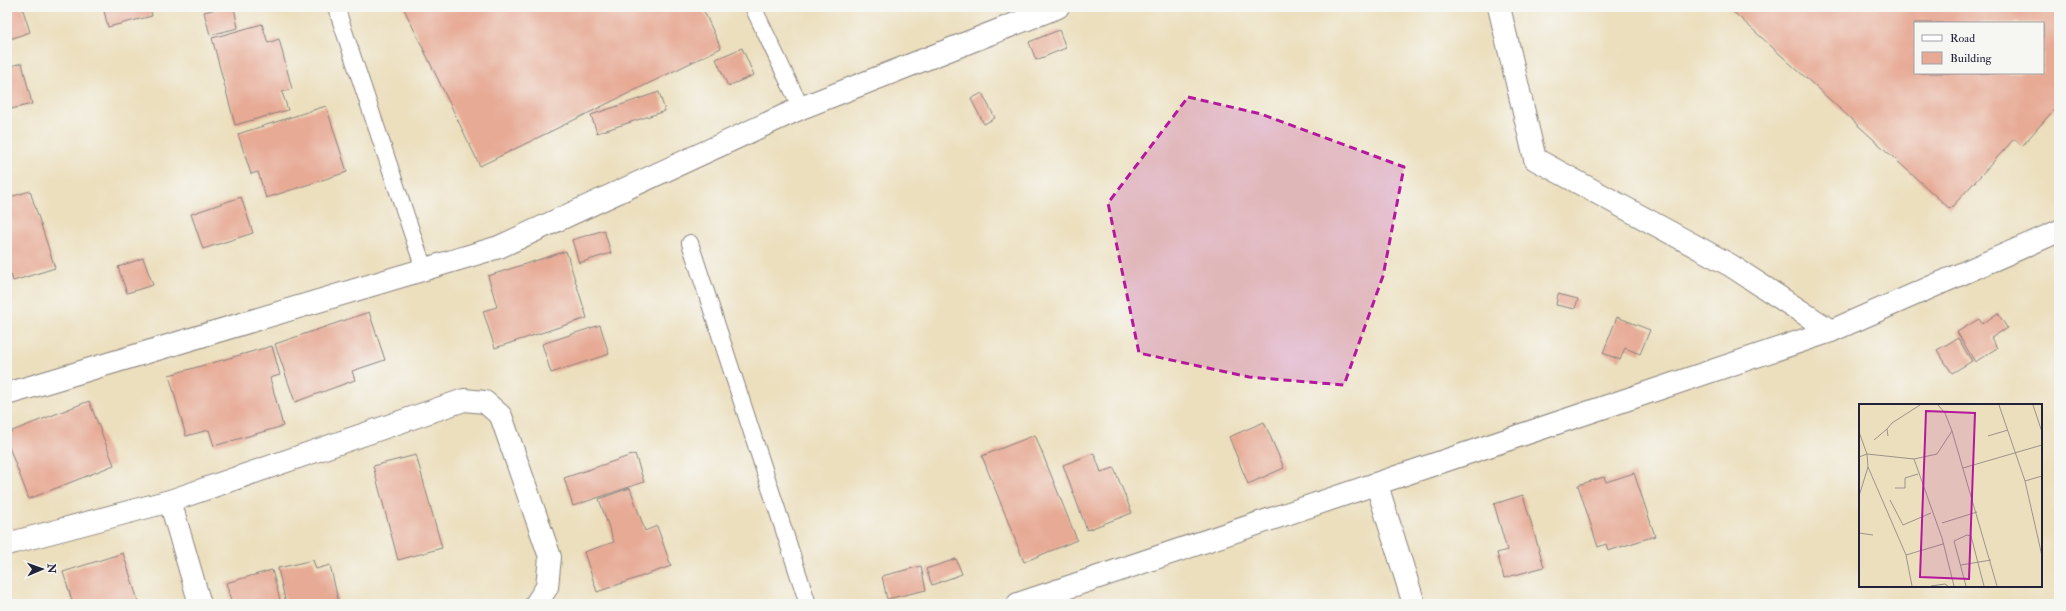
<svg xmlns="http://www.w3.org/2000/svg" width="2066" height="611" font-family="'IM FELL Double Pica',serif">
  <style>
    .building { fill: #e7aa95; fill-rule: evenodd }
    .lines { fill: none; stroke-linecap: round; stroke-linejoin: round }
    .service-casing { stroke: #87807c; stroke-width: 18 }
    .minor-casing { stroke: #87807c; stroke-width: 24 }
    .service { stroke: #fff; stroke-width: 16 }
    .minor { stroke: #fff; stroke-width: 22 }
    .marked { fill: #b5179e; fill-opacity: 0.2; stroke: #b5179e; stroke-width: 3; stroke-dasharray: 8 5; stroke-linejoin: round }
    .inset-road { fill: none; stroke: #9b938a; stroke-width: 1 }
    .view { fill: #b5179e; fill-opacity: 0.15; stroke: #b5179e; stroke-width: 2 }
    .inset-edge { fill: none; stroke: #22223b; stroke-width: 2 }
  </style>
  <rect width="100%" height="100%" fill="#f6f6f2"/>
  <filter id="ink" filterUnits="userSpaceOnUse"><feTurbulence type="fractalNoise" baseFrequency=".025" numOctaves="2"/><feDisplacementMap in="SourceGraphic" scale="8" xChannelSelector="R" yChannelSelector="G"/><feConvolveMatrix kernelMatrix="1 2 1 2 8 2 1 2 1" color-interpolation-filters="sRGB"/></filter>
  <filter id="wash" filterUnits="userSpaceOnUse"><feTurbulence type="fractalNoise" baseFrequency=".012" numOctaves="4" result="noise"/><feDisplacementMap in="SourceGraphic" scale="16" xChannelSelector="R" yChannelSelector="G"/><feGaussianBlur stdDeviation="0.9" result="paint"/><feColorMatrix in="noise" values="0 0 0 0 0 0 0 0 0 0 0 0 0 0 0 0 0 1.4 0 .05"/><feComposite in="paint" operator="in"/></filter>
  <g filter="url(#wash)">
    <rect width="100%" height="100%" fill="#ecdfbe"/>
    <g id="blocks">
      <g class="building">
        <polygon points="7,7 22,7 30,32 7,40"/>
        <polygon points="103,7 150,7 152,16 108,27"/>
        <polygon points="224,7 234,7 238,28 210,35 204,12"/>
        <polygon points="403,7 702,7 721,48 480,166"/>
        <path d="M1728,7H2059V104L2022,146L2014,139L1950,209ZM1915,23H2043V73H1915Z"/>
        <polygon points="262,24 268,43 279,39 292,89 282,92 288,110 235,125 212,38"/>
        <polygon points="1059,30 1066,48 1036,60 1029,42"/>
        <polygon points="742,48 754,75 728,86 716,59"/>
        <polygon points="22,63 32,104 7,110 7,67"/>
        <polygon points="659,92 665,111 597,133 591,115"/>
        <polygon points="982,93 995,118 984,124 971,99"/>
        <polygon points="326,106 347,172 266,198 258,172 251,174 238,134"/>
        <polygon points="30,191 55,268 13,281 11,274 7,275 7,198"/>
        <polygon points="241,197 253,233 203,249 191,214"/>
        <polygon points="604,230 611,253 579,263 572,240"/>
        <polygon points="566,251 587,318 495,348 483,311 497,307 488,276"/>
        <polygon points="143,258 153,285 127,293 118,267"/>
        <polygon points="1558,294 1578,299 1575,309 1556,305"/>
        <polygon points="369,312 385,360 352,371 355,380 295,402 275,344"/>
        <polygon points="1998,313 2007,328 1991,338 1997,348 1975,362 1957,332 1979,319 1982,324"/>
        <polygon points="1617,317 1650,330 1640,354 1625,348 1620,360 1603,353"/>
        <polygon points="600,325 609,354 551,373 542,344"/>
        <polygon points="1958,338 1972,361 1952,373 1937,350"/>
        <polygon points="272,346 280,375 270,378 283,426 214,446 209,430 186,436 169,375"/>
        <polygon points="89,401 114,465 29,499 7,442 7,433"/>
        <polygon points="1264,422 1284,468 1248,484 1229,437"/>
        <polygon points="1035,435 1077,540 1024,562 982,456"/>
        <polygon points="1094,453 1101,472 1114,468 1132,513 1087,530 1063,465"/>
        <polygon points="635,454 644,482 573,506 564,478"/>
        <polygon points="416,455 442,548 398,560 373,466"/>
        <polygon points="1634,473 1655,536 1608,551 1606,544 1598,547 1578,485 1604,477 1606,482"/>
        <polygon points="630,488 645,531 657,526 671,566 597,592 584,552 614,542 599,499"/>
        <polygon points="1523,495 1544,567 1504,578 1497,553 1507,550 1494,504"/>
        <polygon points="123,553 139,604 73,604 63,572"/>
        <polygon points="956,559 962,574 932,585 926,569"/>
        <polygon points="313,560 316,569 330,565 339,604 286,604 278,568"/>
        <polygon points="921,566 926,590 887,599 882,576"/>
        <polygon points="272,570 281,604 232,604 226,583"/>
      </g>
    </g>
  </g>
  <g filter="url(#ink)">
    <use href="#blocks" fill-opacity="0" stroke="#87807c" stroke-width="1"/>
    <g class="lines">
      <defs>
        <g id="service">
          <polyline points="336,7 424,269"/>
          <polyline points="753,7 801,108"/>
          <polyline points="690,243 808,604"/>
        </g>
        <g id="minor">
          <polyline points="1499,7 1535,159 1730,265 1831,331"/>
          <polyline points="7,394 499,247 801,108 1058,7"/>
          <polyline points="1377,485 1414,604"/>
          <polyline points="170,501 200,604"/>
          <polyline points="7,544 170,501 464,400 485,402 501,416 550,557 547,587 536,604"/>
          <polyline points="1018,604 1831,331 2059,231"/>
        </g>
      </defs>
      <use href="#service" class="service-casing"/>
      <use href="#minor" class="minor-casing"/>
      <use href="#service" class="service"/>
      <use href="#minor" class="minor"/>
    </g>
  </g>
  <path class="marked" d="M1188,97L1261,114L1404,167L1383,276L1344,385L1249,377L1139,353L1108,203Z"/>
  <g transform="translate(1859 404)">
    <rect width="183" height="183" fill="#ecdfbe"/>
    <path class="inset-road" d="M79,1L86,9L93,27L138,182M140,1L166,77L183,152M174,1L183,28M0,28L8,50L9,63L47,151L53,182M29,32L28,25L33,19L61,1M129,32L149,26M15,36L28,25M0,53L8,50L55,55L78,50L93,27M55,55L83,134L95,182M104,64L183,41M166,77L183,72M36,84H46V74L59,70M0,92L9,63M31,96L44,121L72,109M83,119L118,108M0,129L14,131M47,151L84,140M102,161L132,156M72,182L86,180L89,182M107,182L95,137L108,131L112,132L125,182"/>
    <path class="view" d="M67,7L116,9L110,175L61,173Z"/>
    <rect width="183" height="183" class="inset-edge"/>
  </g>
  <rect width="2066" height="611" fill="none" stroke="#f6f6f2" stroke-width="24"/>
  <rect x="1914" y="22" width="130" height="52" fill="#f6f6f2" stroke="#a1a1a9"/>
  <rect x="1922" y="35" width="20" height="6" fill="#ffffff" stroke="#a1a1a9"/>
  <text x="1950" y="42" font-size="12" fill="#22223b">Road</text>
  <rect x="1922" y="52" width="20" height="12" fill="#e7aa95" stroke="#a1a1a9"/>
  <text x="1950" y="62" font-size="12" fill="#22223b">Building</text>
  <g transform="translate(42 569) rotate(88)" stroke="#f6f6f2" stroke-width="3" paint-order="stroke">
  <path d="M0-3L7 15L0 10L-7 15Z" fill="#22223b"/>
  <text y="-6" font-size="11" font-weight="bold" text-anchor="middle" fill="#22223b">N</text>
  </g>
</svg>
